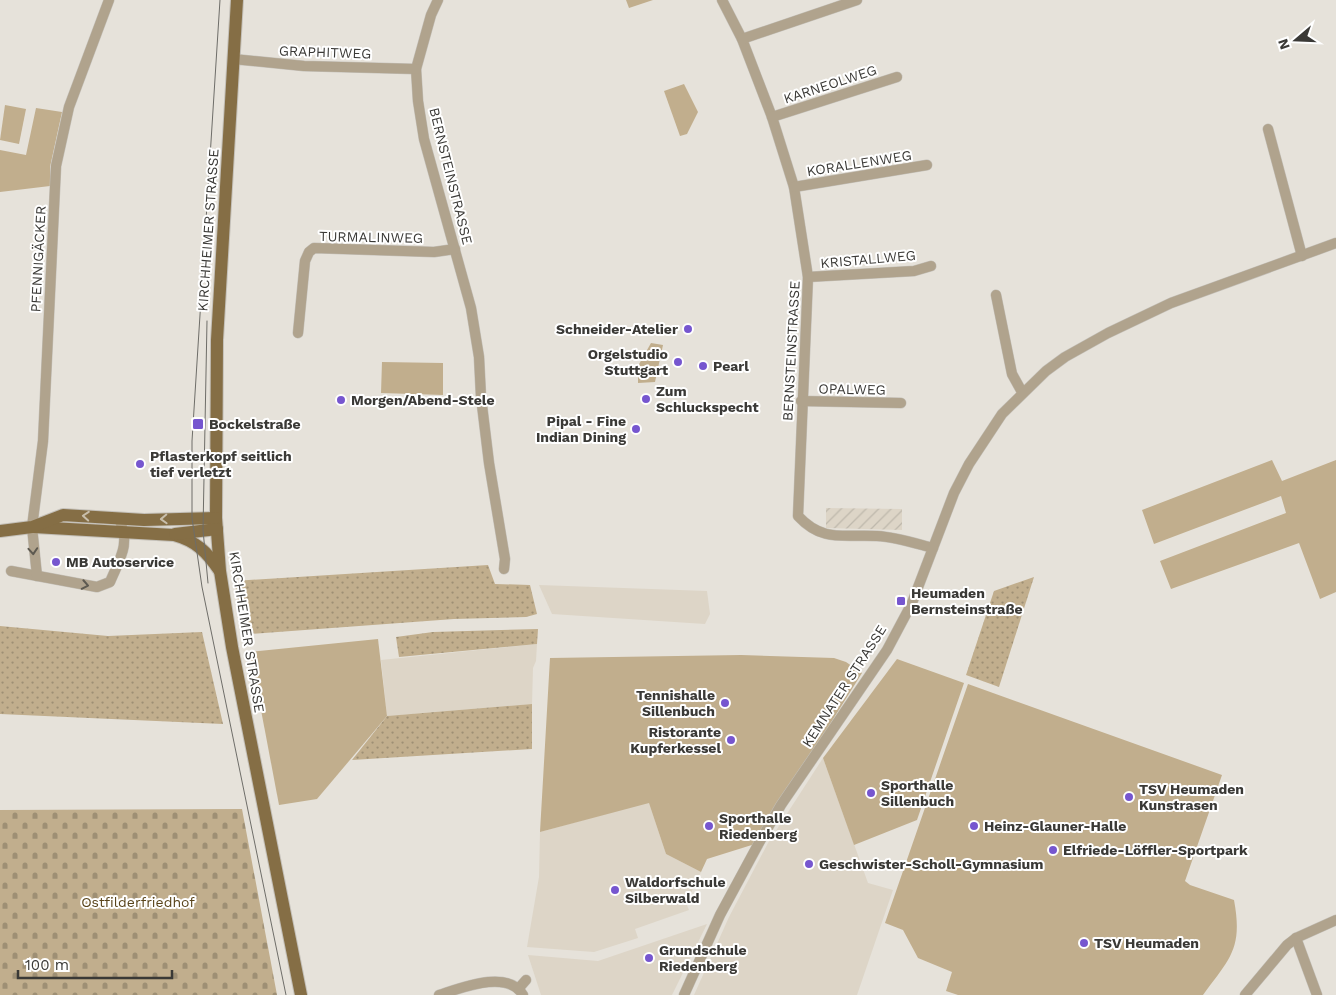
<svg xmlns="http://www.w3.org/2000/svg" width="1336" height="995" font-family="'Work Sans',sans-serif">
  <style>
    .built { fill: #ddd5c7 }
    .industrial { fill: url(#industrial-furrows) }
    .green { fill: #c1ae8d }
    .cemetery { fill: url(#cemetery-stones) }
    .garden { fill: url(#garden-dots) }
    .lines { fill: none; stroke-linecap: round; stroke-linejoin: round }
    .minor-casing { stroke: #c4c0b9; stroke-width: 11 }
    .major-casing { stroke: #c4c0b9; stroke-width: 14 }
    .minor { stroke: #b0a38d; stroke-width: 10 }
    .major { stroke: #856e45; stroke-width: 12 }
    .tram { stroke: #6e6d68; stroke-width: 1 }
    .oneway { stroke: #c8beab }
    .oneway2 { stroke: #5d5950 }
    .poi-dot { fill: #7656cf; stroke: #fff; stroke-width: 2 }
    .labels { text-anchor: middle; dominant-baseline: central; stroke-width: 4; stroke-linejoin: round; paint-order: stroke }
    .street-label { font-size: 14px; fill: #3a3936; stroke: #fff }
    .poi-label { font-size: 14px; font-weight: bold; fill: #3a3936; stroke: #fff; text-anchor: start }
    .park-label { font-size: 14px; fill: #59441b; stroke: #fff }
  </style>
  <defs>
    <pattern id="industrial-furrows" width="10" height="10" patternUnits="userSpaceOnUse" patternTransform="scale(1.25)"><rect width="10" height="10" fill="#ddd5c7"/><path d="M-1 1l2-2M0 10L10 0M9 11l2-2" fill="none" stroke="#beb8ac"/></pattern>
    <pattern id="cemetery-stones" width="16" height="16" patternUnits="userSpaceOnUse" patternTransform="scale(1.25)"><rect width="16" height="16" fill="#c1ae8d"/><path d="M2 7V4a2 2 0 0 1 4 0v3zM10 15v-3a2 2 0 0 1 4 0v3z" fill="#9e8f74"/></pattern>
    <pattern id="garden-dots" width="8" height="8" patternUnits="userSpaceOnUse" patternTransform="scale(1.25)"><rect width="8" height="8" fill="#c1ae8d"/><path d="M2 2h.1M6 6h.1" fill="none" stroke="#9e8f74" stroke-width="1.8" stroke-linecap="round"/></pattern>
  </defs>
  <rect width="100%" height="100%" fill="#e6e2da"/>
  <g class="built">
    <polygon points="539,585 707,591 710,614 705,624 552,614"/>
    <polygon points="537,644 536,661 533,668 532,704 387,716 381,660"/>
    <polygon points="823,758 868,883 893,890 857,995 694,995 729,917 768,843"/>
    <polygon points="649,802 666,854 701,872 686,903 689,910 635,929 638,938 594,952 527,947 539,877 540,832"/>
    <polygon points="707,924 672,995 541,995 528,955 598,961"/>
  </g>
  <polygon class="industrial" points="826,508 902,509 902,530 826,528"/>
  <g class="green">
    <polygon points="626,0 653,0 629,8"/>
    <polygon points="684,84 698,112 687,134 680,136 664,91"/>
    <polygon points="5,105 26,109 19,144 0,140"/>
    <polygon points="36,108 62,112 50,167 50,186 0,192 0,150 26,155"/>
    <polygon points="651,343 663,345 655,382 638,383 638,366"/>
    <polygon points="382,362 443,363 443,395 381,393"/>
    <polygon points="1272,460 1282,481 1336,460 1336,592 1320,599 1299,543 1171,589 1160,561 1286,513 1281,496 1154,544 1142,510"/>
    <polygon points="378,639 387,716 317,799 279,805 250,652"/>
    <polygon points="741,655 834,658 846,662 862,673 755,844 707,859 701,872 666,854 649,803 540,832 550,658"/>
    <polygon points="897,659 964,683 917,820 854,845 823,758"/>
    <path d="M968,684L1222,775L1185,881L1190,885L1234,900C1243,949 1230,958 1203,995H958L946,991L952,972L918,958L903,930L885,923Z"/>
  </g>
  <polygon class="cemetery" points="242,809 277,995 0,995 0,810"/>
  <g class="garden">
    <polygon points="488,565 495,584 530,585 537,614 526,617 454,619 249,634 240,611 234,581"/>
    <polygon points="1034,577 999,687 966,675 994,591"/>
    <polygon points="0,626 108,636 202,632 223,724 0,714"/>
    <polygon points="538,629 537,644 399,657 396,637 433,632"/>
    <polygon points="532,704 532,749 352,760 387,716"/>
  </g>
  <g class="lines">
    <defs>
      <g id="minor">
        <polyline points="438,0 431,15 416,69 418,101 424,139 471,308 479,357 481,397 489,463 505,559 504,569"/>
        <path d="M722,0L742,39L772,117L794,187L808,277L798,516C823,543 844,534 877,536C896,537 914,543 933,548"/>
        <polyline points="742,39 857,0"/>
        <polyline points="233,59 304,66 416,69"/>
        <polyline points="772,117 897,77"/>
        <polyline points="1268,129 1302,256"/>
        <polyline points="794,187 927,165"/>
        <polyline points="808,277 914,271 931,266"/>
        <polyline points="996,295 1012,374 1022,392"/>
        <polyline points="298,333 305,261 309,252 314,248 434,252 455,249"/>
        <polyline points="801,401 901,403"/>
        <path d="M11,571L97,587L110,582C120,558 131,544 119,519"/>
        <polyline points="37,576 32,527 43,441 56,166 69,107 109,0"/>
        <polyline points="1296,938 1317,995"/>
        <polyline points="519,988 526,980"/>
        <path d="M439,995C461,988 508,969 523,995"/>
        <polyline points="684,995 720,915 760,841 781,805 887,650 912,603 954,493 969,464 1002,414 1046,371 1065,357 1108,333 1171,303 1336,243"/>
        <polyline points="1245,995 1287,945 1296,938 1336,920"/>
      </g>
      <g id="major">
        <polyline points="237,0 217,340 216,518 220,571 232,647 301,995"/>
        <path d="M34,527L174,535C196,541 207,552 219,570"/>
        <polyline points="0,531 32,527 63,515 144,520 216,518"/>
        <polyline points="175,534 217,529"/>
      </g>
    </defs>
    <use href="#minor" class="minor-casing"/>
    <use href="#major" class="major-casing"/>
    <use href="#minor" class="minor"/>
    <use href="#major" class="major"/>
    <g class="tram">
      <polyline points="220,0 192,441 192,518 202,587 286,995"/>
      <polyline points="207,321 203,530 208,583"/>
    </g>
  </g>
  <defs><path id="oneway-chevron" d="M-2-3.5L2.5 0L-2 3.5" fill="none" stroke-width="1.6" stroke-linecap="round" stroke-linejoin="round" transform="scale(1.25)"/></defs>
  <g class="oneway">
    <use href="#oneway-chevron" transform="translate(86 516) rotate(-176)"/>
    <use href="#oneway-chevron" transform="translate(164 519) rotate(178)"/>
  </g>
  <g class="oneway2">
    <use href="#oneway-chevron" transform="translate(33 551) rotate(86)"/>
    <use href="#oneway-chevron" transform="translate(85 585) rotate(11)"/>
  </g>
  <g class="poi-dot">
    <circle cx="688" cy="329" r="5"/>
    <circle cx="678" cy="362" r="5"/>
    <circle cx="703" cy="366" r="5"/>
    <circle cx="646" cy="399" r="5"/>
    <circle cx="341" cy="400" r="5"/>
    <rect x="192" y="418" width="12" height="12" rx="2.5"/>
    <circle cx="636" cy="429" r="5"/>
    <circle cx="140" cy="464" r="5"/>
    <circle cx="56" cy="562" r="5"/>
    <rect x="896" y="596" width="10" height="10" rx="2.5"/>
    <circle cx="725" cy="703" r="5"/>
    <circle cx="731" cy="740" r="5"/>
    <circle cx="871" cy="793" r="5"/>
    <circle cx="1129" cy="797" r="5"/>
    <circle cx="709" cy="826" r="5"/>
    <circle cx="974" cy="826" r="5"/>
    <circle cx="1053" cy="850" r="5"/>
    <circle cx="809" cy="864" r="5"/>
    <circle cx="615" cy="890" r="5"/>
    <circle cx="1084" cy="943" r="5"/>
    <circle cx="649" cy="958" r="5"/>
  </g>
  <g class="labels">
    <g class="street-label">
      <text transform="translate(325 52) rotate(2)">GRAPHITWEG</text>
      <text transform="translate(830 84) rotate(-18)">KARNEOLWEG</text>
      <text transform="translate(859 163) rotate(-9)">KORALLENWEG</text>
      <text transform="translate(451 176) rotate(76)">BERNSTEINSTRASSE</text>
      <text transform="translate(208 230) rotate(-86)">KIRCHHEIMER STRASSE</text>
      <text transform="translate(371 237) rotate(1)">TURMALINWEG</text>
      <text transform="translate(38 259) rotate(-87)">PFENNIGÄCKER</text>
      <text transform="translate(868 259) rotate(-5)">KRISTALLWEG</text>
      <text transform="translate(791 351) rotate(-87)">BERNSTEINSTRASSE</text>
      <text transform="translate(852 389) rotate(1)">OPALWEG</text>
      <text transform="translate(247 632) rotate(81)">KIRCHHEIMER STRASSE</text>
      <text transform="translate(844 686) rotate(-57)">KEMNATER STRASSE</text>
    </g>
    <g class="poi-label">
      <text x="678" y="329" text-anchor="end">Schneider-Atelier</text>
      <text x="668" y="354" text-anchor="end">Orgelstudio<tspan x="668" dy="16">Stuttgart</tspan></text>
      <text x="713" y="366">Pearl</text>
      <text x="656" y="391">Zum<tspan x="656" dy="16">Schluckspecht</tspan></text>
      <text x="351" y="400">Morgen/Abend-Stele</text>
      <text x="626" y="421" text-anchor="end">Pipal - Fine<tspan x="626" dy="16">Indian Dining</tspan></text>
      <text x="209" y="424">Bockelstraße</text>
      <text x="150" y="456">Pflasterkopf seitlich<tspan x="150" dy="16">tief verletzt</tspan></text>
      <text x="66" y="562">MB Autoservice</text>
      <text x="911" y="593">Heumaden<tspan x="911" dy="16">Bernsteinstraße</tspan></text>
      <text x="715" y="695" text-anchor="end">Tennishalle<tspan x="715" dy="16">Sillenbuch</tspan></text>
      <text x="721" y="732" text-anchor="end">Ristorante<tspan x="721" dy="16">Kupferkessel</tspan></text>
      <text x="881" y="785">Sporthalle<tspan x="881" dy="16">Sillenbuch</tspan></text>
      <text x="1139" y="789">TSV Heumaden<tspan x="1139" dy="16">Kunstrasen</tspan></text>
      <text x="719" y="818">Sporthalle<tspan x="719" dy="16">Riedenberg</tspan></text>
      <text x="984" y="826">Heinz-Glauner-Halle</text>
      <text x="1063" y="850">Elfriede-Löffler-Sportpark</text>
      <text x="819" y="864">Geschwister-Scholl-Gymnasium</text>
      <text x="625" y="882">Waldorfschule<tspan x="625" dy="16">Silberwald</tspan></text>
      <text x="1094" y="943">TSV Heumaden</text>
      <text x="659" y="950">Grundschule<tspan x="659" dy="16">Riedenberg</tspan></text>
    </g>
    <g class="park-label">
      <text x="138" y="902">Ostfilderfriedhof</text>
    </g>
  </g>
  <g transform="translate(1296 40) rotate(251)" stroke="#ffffff" stroke-width="4" paint-order="stroke">
  <path d="M0-4L9 19L0 12L-9 19Z" fill="#3a3936"/>
  <text y="-8" font-size="14" font-weight="bold" text-anchor="middle" fill="#3a3936">N</text>
  </g>
  <path d="M18 970v8h154v-8" fill="none" stroke="#3a3936" stroke-width="2.5"/>
  <text x="25" y="970" font-size="15" fill="#3a3936" stroke="#ffffff" stroke-width="4" paint-order="stroke">100 m</text>
</svg>
